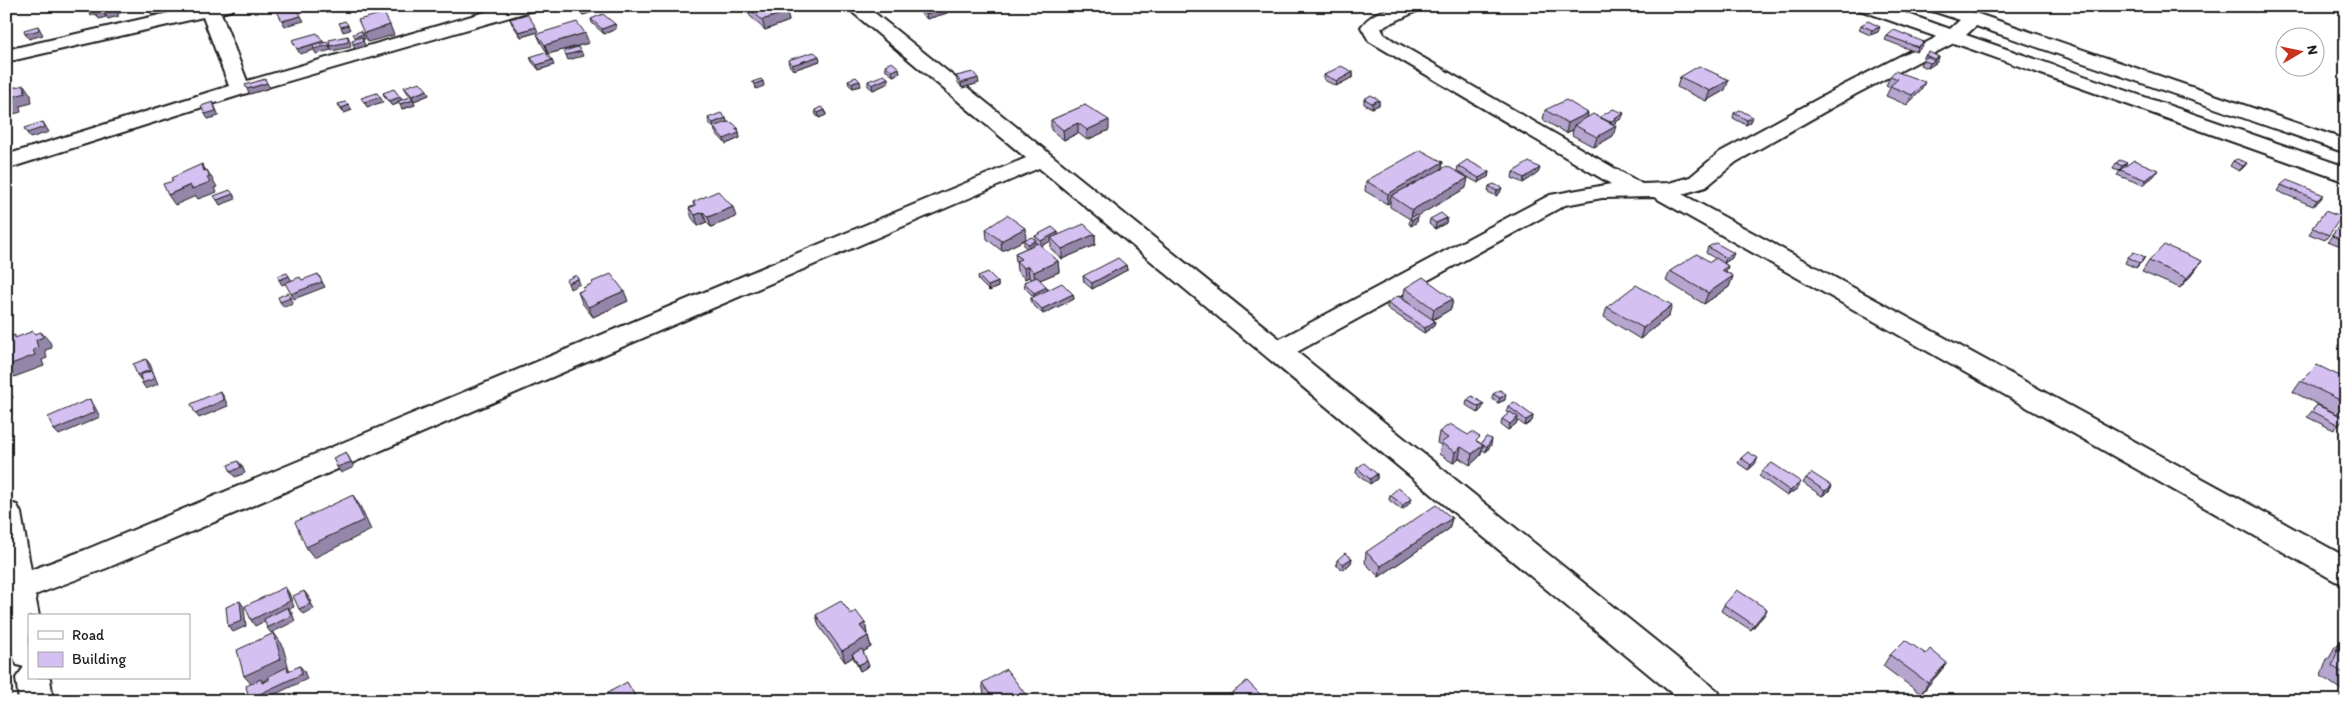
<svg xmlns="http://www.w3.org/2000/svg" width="2352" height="707" font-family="Itim,sans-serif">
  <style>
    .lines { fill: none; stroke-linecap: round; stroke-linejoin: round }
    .minor-casing { stroke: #1c1c1c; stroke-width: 4 }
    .minor { fill: #fff; fill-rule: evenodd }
    .wall { fill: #b6a5cf; stroke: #1c1c1c }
    .shaded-wall { fill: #9486a9; stroke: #1c1c1c }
    .building { fill: #d4c0f1; stroke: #1c1c1c }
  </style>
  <rect width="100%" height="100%" fill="#fff"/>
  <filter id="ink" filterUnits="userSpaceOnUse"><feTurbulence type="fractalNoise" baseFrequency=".02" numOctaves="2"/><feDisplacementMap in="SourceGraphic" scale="10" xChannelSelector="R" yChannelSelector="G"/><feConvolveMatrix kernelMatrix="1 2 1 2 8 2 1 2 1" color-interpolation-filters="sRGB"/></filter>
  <g filter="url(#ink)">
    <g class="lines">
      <defs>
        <g id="minor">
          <polygon points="199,6 234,6 232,10 221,13 247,81 506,6 536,6 534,10 247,93 6,169 6,155 229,86 203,17 6,62 6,50"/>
          <path d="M845,6H866L1280,339L1550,195L1611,184L1369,41L1361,27C1375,7 1400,6 1421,6L1419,10L1381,28L1384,34L1394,41L1642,184L1669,183L1690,177L1720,152L1842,86L1937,37L1860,10L1858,6H1886L1950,29L1960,20L1929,10L1927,6H1955L2346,140V153L1976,26L1966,35L2346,167V182L1954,43L1856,94L1736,162L1706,187L1682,194L2346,557V584L2335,581L1654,197L1602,198L1565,205L1297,352L1718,691L1723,701H1681L1039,168L107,568L35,595L39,616H29V678H50L53,701H19L16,678L24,667L17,665C0,628 6,545 6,502L17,505L21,513L31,570L85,550L1026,158Z"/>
        </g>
      </defs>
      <use href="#minor" class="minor-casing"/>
      <use href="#minor" class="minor"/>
    </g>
    <g class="wall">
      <polygon points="575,6 597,6 599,10 583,15"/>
      <polygon points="739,6 767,6 787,12 789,21 765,30 750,16 747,8 741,9"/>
      <polygon points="880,6 890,6 891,9 885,11"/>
      <polygon points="914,6 944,6 946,8 947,13 927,19 915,8"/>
      <polygon points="510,19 538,32 521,37 512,24"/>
      <polygon points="591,19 615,24 616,29 604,34 592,23"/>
      <polygon points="1861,25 1878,32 1870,35 1859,30"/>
      <polygon points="537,34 589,43 548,54 541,43"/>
      <polygon points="1887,36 1924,42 1922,47 1916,52 1885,40"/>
      <polygon points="1925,55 1939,57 1937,62 1928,68 1920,65"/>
      <polygon points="530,57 554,65 539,70 532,62"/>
      <polygon points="788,60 820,61 793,70 789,65"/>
      <polygon points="885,65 899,68 900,73 893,76 886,70"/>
      <polygon points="1895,71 1920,92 1907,105 1886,96 1890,88 1886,86 1890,76"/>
      <polygon points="1353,72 1353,77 1336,86 1324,80 1324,75"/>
      <polygon points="956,76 979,83 962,88 957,81"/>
      <polygon points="1680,77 1725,90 1706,101 1677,87"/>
      <polygon points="848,80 861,86 853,88 849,85"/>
      <polygon points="868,81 889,83 873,90 868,86"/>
      <polygon points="404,87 429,95 414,101 411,97 415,105 402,109 399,103 392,106 385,98 383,93 400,97 402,100 411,97 407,92"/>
      <polygon points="1364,99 1379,100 1379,105 1372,108 1364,104"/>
      <polygon points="338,104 352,110 344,113 341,110"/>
      <polygon points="1085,105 1109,130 1087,140 1078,133 1064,140 1051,130 1051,120"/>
      <polygon points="815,110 825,110 826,115 819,118 816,115"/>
      <polygon points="1545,110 1588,113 1587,117 1622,118 1613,124 1613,136 1594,147 1572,135 1573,130 1566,133 1543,120"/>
      <polygon points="1734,113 1751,122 1746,125 1733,118"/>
      <polygon points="708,118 726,118 727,122 738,128 740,138 726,144 715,132 714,127 709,123"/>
      <polygon points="2120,160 2124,168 2155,175 2143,185 2117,175 2120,171 2119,171 2113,169 2116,163"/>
      <polygon points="2233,161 2247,163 2243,168 2239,171 2230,166"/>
      <polygon points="1443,162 1442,169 1466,188 1417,216 1417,222 1411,226 1409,224 1410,219 1390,207 1390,202 1387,204 1365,191 1366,181"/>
      <polygon points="1458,166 1489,172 1488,177 1478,183 1457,171"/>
      <polygon points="1540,168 1538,173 1523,183 1512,178 1513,172"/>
      <polygon points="2281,185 2320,200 2313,206 2277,191"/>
      <polygon points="1489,186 1500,193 1496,196 1488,192"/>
      <polygon points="693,202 736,217 711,227 706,222 698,226 692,218 689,208 694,206"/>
      <polygon points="2346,210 2346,217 2341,215"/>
      <polygon points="2325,211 2329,235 2325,240 2309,234"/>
      <polygon points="1447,218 1446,223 1435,229 1429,224 1430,219"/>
      <polygon points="2344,219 2346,220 2346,244 2343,247 2328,241"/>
      <polygon points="986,229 1026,239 1002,251 987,239"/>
      <polygon points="1058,232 1058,235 1095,234 1095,245 1062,259 1051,249 1051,241 1041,246 1058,261 1059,272 1040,280 1047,287 1048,290 1073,294 1074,299 1043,314 1031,303 1031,298 1034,297 1025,288 1024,282 1032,279 1029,277 1025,279 1017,271 1015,253 1027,248 1024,246 1024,240 1035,241 1035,236"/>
      <polygon points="1708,247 1732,258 1724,263 1728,266 1726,272 1733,276 1729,287 1704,304 1666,281 1670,271 1710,262 1716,259 1706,253"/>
      <polygon points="2128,257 2142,262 2136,268 2125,263"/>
      <polygon points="2149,261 2202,261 2194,272 2180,288 2142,272"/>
      <polygon points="1126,265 1127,270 1092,289 1084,282 1083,276"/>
      <polygon points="978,276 998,282 998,287 989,291 979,281"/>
      <polygon points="592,284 628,301 593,317 582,303 578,292 584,290 583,288"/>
      <polygon points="1405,288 1453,299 1451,309 1433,320 1435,321 1434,326 1424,333 1387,308 1387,303 1416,308 1403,299"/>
      <polygon points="1607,307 1669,316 1640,339 1604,317"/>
      <polygon points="2346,379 2346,404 2337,414 2293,392 2301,381"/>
      <polygon points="1493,394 1505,400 1498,403 1492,399"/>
      <polygon points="1467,400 1482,409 1478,413 1466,405"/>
      <polygon points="2317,405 2340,416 2345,410 2346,406 2346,422 2342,421 2334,430 2307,417"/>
      <polygon points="1508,406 1533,416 1532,421 1525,426 1517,420 1517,423 1508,430 1501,425 1502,419 1509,414 1506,412"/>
      <polygon points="2346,424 2346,429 2343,428"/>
      <polygon points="1439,432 1479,442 1481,444 1491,445 1486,452 1482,450 1480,456 1470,465 1459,458 1453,463 1439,454 1441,445 1437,443"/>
      <polygon points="1741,458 1755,464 1748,470 1738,463"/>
      <polygon points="1357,468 1377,474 1377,479 1370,484 1356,473"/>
      <polygon points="1762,471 1798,488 1787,496 1759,476"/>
      <polygon points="1806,478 1832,486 1829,491 1822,496 1803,483"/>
      <polygon points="1390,495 1412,498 1410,503 1402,510 1389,500"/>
      <polygon points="1452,518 1449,529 1379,577 1365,563 1366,552"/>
      <polygon points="1352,558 1351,563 1343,570 1336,565 1337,560"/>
      <polygon points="1724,605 1767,609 1765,614 1751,630 1721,611"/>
      <polygon points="851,614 865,623 867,634 866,634 868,636 871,647 863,652 869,666 860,671 853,657 845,662 819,626 816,615"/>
      <polygon points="2340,642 2346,646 2346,701 2337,701 2343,691 2321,676 2327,659 2330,657 2334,648"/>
      <polygon points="1926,654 1947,663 1939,673 1921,694 1883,666 1890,655"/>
      <polygon points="982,683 1030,701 989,701 984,694"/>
    </g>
    <g class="shaded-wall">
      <polygon points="85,6 100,7 106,17 99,19 96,14 91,16"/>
      <polygon points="113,6 127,6 124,7 126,11 117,14 119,16 108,19 102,9"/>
      <polygon points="159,6 162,13 152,15 149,10"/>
      <polygon points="593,6 597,6 599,10 583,15 582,10"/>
      <polygon points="741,6 752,6 741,9"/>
      <polygon points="884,6 890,6 891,9 885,11"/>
      <polygon points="946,8 947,13 927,19 926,14"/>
      <polygon points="787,12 789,21 765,30 762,20"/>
      <polygon points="301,16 304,21 285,26 282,21"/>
      <polygon points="615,24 616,29 604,34 602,29"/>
      <polygon points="348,25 350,30 343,32 341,27"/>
      <polygon points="390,25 394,35 368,42 364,33"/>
      <polygon points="38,26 43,35 29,39 25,34"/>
      <polygon points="536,27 538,32 521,37 519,32"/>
      <polygon points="1880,27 1878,32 1870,35 1872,30"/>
      <polygon points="585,33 589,43 548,54 545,45"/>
      <polygon points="363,34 365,39 363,40 365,46 355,49 353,44 357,42 355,37"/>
      <polygon points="348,36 350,41 351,47 332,51 330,46"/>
      <polygon points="323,41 325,46 329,45 331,50 316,54 314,50 300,54 297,49"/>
      <polygon points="1924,42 1922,47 1916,52 1918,47"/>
      <polygon points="581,51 583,56 568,60 566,55"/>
      <polygon points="819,56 820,61 793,70 792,65"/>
      <polygon points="1939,57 1937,62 1928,68 1930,63"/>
      <polygon points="552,60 554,65 539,70 537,65"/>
      <polygon points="899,68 900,73 893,76 892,71"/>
      <polygon points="1353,72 1353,77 1336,86 1337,81"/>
      <polygon points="888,78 889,83 873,90 872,85"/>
      <polygon points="978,78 979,83 962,88 961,83"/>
      <polygon points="1729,80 1725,90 1706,101 1710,91"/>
      <polygon points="763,81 764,86 756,89 755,84"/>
      <polygon points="860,81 861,86 853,88 852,83"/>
      <polygon points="1925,82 1920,92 1907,105 1912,95"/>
      <polygon points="267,83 270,88 250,94 247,89"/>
      <polygon points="12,85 18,95 24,85 31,95 32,103 20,106 21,112 6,116 6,104 12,88"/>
      <polygon points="427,90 429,95 414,101 412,96"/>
      <polygon points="380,97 383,102 367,107 364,102"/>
      <polygon points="400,97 403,102 398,101 399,103 392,106 389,101"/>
      <polygon points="413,100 415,105 402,109 400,104"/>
      <polygon points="1379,100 1379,105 1372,108 1372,103"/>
      <polygon points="213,102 219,116 208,119 205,114"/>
      <polygon points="349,105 352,110 344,113 342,108"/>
      <polygon points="825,110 826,115 819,118 818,113"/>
      <polygon points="1588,113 1586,123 1574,125 1573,130 1566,133 1568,123"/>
      <polygon points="1624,113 1622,118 1606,129 1607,124"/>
      <polygon points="1753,117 1751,122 1746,125 1747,120"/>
      <polygon points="726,118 727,123 714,128 713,123"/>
      <polygon points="1109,120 1109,130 1087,140 1087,130"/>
      <polygon points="43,122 49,132 30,138 27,133"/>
      <polygon points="1078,123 1078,133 1064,140 1063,130"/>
      <polygon points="1616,126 1613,136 1594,147 1597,137"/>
      <polygon points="738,128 740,138 726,144 724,139 735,129"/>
      <polygon points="8,133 11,138 12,141 6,143 6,137"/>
      <polygon points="1443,162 1441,172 1391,196 1390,202 1387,204 1388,194"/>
      <polygon points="2127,163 2123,168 2119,171 2122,166"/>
      <polygon points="2247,163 2243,168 2239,171 2243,166"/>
      <polygon points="202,164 208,174 207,170 213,180 217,187 214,188 217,192 198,199 196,196 175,205 168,195 207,178"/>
      <polygon points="1540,168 1538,173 1523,183 1524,178"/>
      <polygon points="2158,170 2155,175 2143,185 2146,180"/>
      <polygon points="1489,172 1488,177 1478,183 1479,178"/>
      <polygon points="1468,178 1466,188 1411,220 1412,210"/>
      <polygon points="1502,188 1500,193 1496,196 1497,191"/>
      <polygon points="233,194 236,199 220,205 217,200"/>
      <polygon points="2324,195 2320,200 2313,206 2317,200"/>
      <polygon points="733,207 736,217 711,227 708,217"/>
      <polygon points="703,212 706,222 698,226 695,215"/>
      <polygon points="1418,217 1417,222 1411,226 1412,220"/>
      <polygon points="1447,218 1446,223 1435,229 1436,223"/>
      <polygon points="1025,228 1026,239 1002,251 1001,241"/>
      <polygon points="1058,232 1058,237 1051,238 1051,241 1041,246 1041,241"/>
      <polygon points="1095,234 1095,245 1062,259 1062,249"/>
      <polygon points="1036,241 1036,246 1029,249 1028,244"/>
      <polygon points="1734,253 1732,258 1724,263 1726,258"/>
      <polygon points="2145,257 2142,262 2136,268 2139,263"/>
      <polygon points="1058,261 1059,272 1035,282 1034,272"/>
      <polygon points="2202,261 2194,272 2180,288 2187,278"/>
      <polygon points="1126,265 1127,270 1092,289 1092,283"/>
      <polygon points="1028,266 1029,277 1025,279 1024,268"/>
      <polygon points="1728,266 1724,276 1722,270"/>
      <polygon points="318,274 325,287 294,299 291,294"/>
      <polygon points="289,276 292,281 282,285 279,280"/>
      <polygon points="1733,276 1729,287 1704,304 1708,293"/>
      <polygon points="578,279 580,284 570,289 568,283"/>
      <polygon points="998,282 998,287 989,291 988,286"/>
      <polygon points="1047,287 1048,293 1035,298 1034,293"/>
      <polygon points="624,291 628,301 593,317 588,307"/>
      <polygon points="288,293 293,304 284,307 280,302"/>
      <polygon points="1073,294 1074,299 1043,314 1042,309"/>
      <polygon points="1453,299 1451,309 1432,320 1434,309"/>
      <polygon points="1672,305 1669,316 1640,339 1643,328"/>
      <polygon points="1435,321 1434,326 1424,333 1425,328"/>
      <polygon points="33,331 40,339 41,332 50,342 52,348 45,350 47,358 42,360 44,366 14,377 6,369 6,361 33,350"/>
      <polygon points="146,359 150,364 158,384 146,389 142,383 153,376 141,380 137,375"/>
      <polygon points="6,387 10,391 13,398 8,400 10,403 11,407 6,409"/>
      <polygon points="220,391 224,397 228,406 199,418 195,413"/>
      <polygon points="1506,394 1505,400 1498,403 1500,398"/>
      <polygon points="90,399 94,405 100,417 59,435 54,430"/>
      <polygon points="1484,404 1482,409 1478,413 1479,407"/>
      <polygon points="1533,416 1532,421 1525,426 1526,420"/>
      <polygon points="1518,417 1517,423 1508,430 1510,424"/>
      <polygon points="1492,439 1491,445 1486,452 1487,447"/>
      <polygon points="1483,445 1480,456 1470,465 1472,454"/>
      <polygon points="1461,447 1459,458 1453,463 1455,452"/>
      <polygon points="346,452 354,467 341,473 337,467"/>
      <polygon points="1758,458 1755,464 1748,470 1751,465"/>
      <polygon points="238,461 242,466 245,473 235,477 231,472"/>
      <polygon points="1377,474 1377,479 1370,484 1370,479"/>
      <polygon points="1801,482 1798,488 1787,496 1790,491"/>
      <polygon points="1832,486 1829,491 1822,496 1825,491"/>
      <polygon points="353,495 360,506 371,530 314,558 306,547"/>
      <polygon points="1412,498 1410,503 1402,510 1403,505"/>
      <polygon points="1452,518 1449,529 1379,577 1381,566"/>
      <polygon points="1352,558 1351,563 1343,570 1343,564"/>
      <polygon points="285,587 289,593 294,607 289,609 292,613 295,621 271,633 267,628 289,609 255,626 251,620"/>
      <polygon points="304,591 308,596 314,609 303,614 299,609"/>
      <polygon points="240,601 244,607 246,626 233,632 228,626"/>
      <polygon points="1767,609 1765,614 1751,630 1754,625"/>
      <polygon points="865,623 867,634 863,636 860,626"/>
      <polygon points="274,633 282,644 289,669 291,673 293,676 288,670 263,681 266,684 253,686 244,676"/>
      <polygon points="868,636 871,647 854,657 852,654 853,657 845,662 842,651"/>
      <polygon points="867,661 869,666 860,671 858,665"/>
      <polygon points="1947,663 1939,673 1921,694 1928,683"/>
      <polygon points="300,666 304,671 307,679 261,701 251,701 249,699"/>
    </g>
    <g class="building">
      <polygon points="91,6 113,6 113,7 102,9 100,7 93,9"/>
      <polygon points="149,6 158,6 159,8 149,10"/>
      <polygon points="295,6 296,6 301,16 282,21 277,11"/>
      <polygon points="578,6 593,6 582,10"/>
      <polygon points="749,6 781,6 787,12 762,20 747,7"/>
      <polygon points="917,6 944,6 946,8 926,14"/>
      <polygon points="384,13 390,25 364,33 358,20"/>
      <polygon points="527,14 536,27 519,32 510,19"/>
      <polygon points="603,14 615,24 602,29 591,19"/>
      <polygon points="345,21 348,25 341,27 339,23"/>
      <polygon points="1868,21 1880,27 1872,30 1861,25"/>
      <polygon points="577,22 585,33 545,45 537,34"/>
      <polygon points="38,26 39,30 25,34 24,30"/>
      <polygon points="1894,30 1924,42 1918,47 1887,36"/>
      <polygon points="361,31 363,34 355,37 353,34"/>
      <polygon points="317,33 323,41 297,49 292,40"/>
      <polygon points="348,36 348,42 330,46 329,40"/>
      <polygon points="362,37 363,41 353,44 352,40"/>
      <polygon points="327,42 329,45 314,49 313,46"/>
      <polygon points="578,47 581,51 566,55 564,51"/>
      <polygon points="545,52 552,60 537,65 530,57"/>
      <polygon points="814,52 819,56 792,65 788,60"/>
      <polygon points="1929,52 1939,57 1935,59 1925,55"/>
      <polygon points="1927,57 1935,61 1930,63 1922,60"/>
      <polygon points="892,62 899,68 892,71 885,65"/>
      <polygon points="1341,66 1353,72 1337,81 1324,75"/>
      <polygon points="1699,66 1729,80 1710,91 1680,77"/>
      <polygon points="1895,71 1925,82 1912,95 1890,86 1898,79 1890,76"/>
      <polygon points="973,72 978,78 961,83 956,76"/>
      <polygon points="884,75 888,78 872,85 868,81"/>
      <polygon points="856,77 860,81 852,83 848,80"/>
      <polygon points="265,79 267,83 247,89 245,85"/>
      <polygon points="761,79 763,81 755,84 752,82"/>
      <polygon points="420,82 427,90 412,96 404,87"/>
      <polygon points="12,85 12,88 24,85 25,93 13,97 14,102 6,104 6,86"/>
      <polygon points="394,89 400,97 389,101 383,93"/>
      <polygon points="377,93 380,97 364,102 361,98"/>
      <polygon points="1371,95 1379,100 1372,103 1364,99"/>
      <polygon points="411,97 413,100 400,104 398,101"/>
      <polygon points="1566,100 1588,113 1568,123 1545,110"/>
      <polygon points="213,102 216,111 205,114 201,106"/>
      <polygon points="346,102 349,105 342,108 338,104"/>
      <polygon points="1085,105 1109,120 1087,130 1078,123 1063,130 1051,120"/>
      <polygon points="821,107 825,110 818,113 815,110"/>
      <polygon points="1613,109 1624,113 1610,122 1600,117"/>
      <polygon points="1740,110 1753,117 1747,120 1734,113"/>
      <polygon points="721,113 726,118 713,123 708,118"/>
      <polygon points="1593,114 1616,126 1597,137 1574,125"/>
      <polygon points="43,122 45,127 27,133 24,128"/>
      <polygon points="728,122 733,123 738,128 735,129 739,133 724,139 713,127"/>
      <polygon points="1421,150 1443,162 1388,194 1366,181"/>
      <polygon points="2237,159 2247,163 2243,166 2233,161"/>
      <polygon points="1467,160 1489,172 1479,178 1458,166"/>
      <polygon points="2120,160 2127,163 2122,166 2116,163"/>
      <polygon points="2134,160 2158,170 2146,180 2120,170"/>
      <polygon points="1529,162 1540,168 1524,178 1513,172"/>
      <polygon points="202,164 204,171 207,170 210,177 207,178 210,182 192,189 190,185 168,195 163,184 173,181 171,178"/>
      <polygon points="1447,166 1468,178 1412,210 1391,196"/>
      <polygon points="2287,180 2324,195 2317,200 2281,185"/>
      <polygon points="1494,184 1502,188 1497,191 1489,186"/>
      <polygon points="230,190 233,194 217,200 214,196"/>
      <polygon points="718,191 733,207 708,217 703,212 695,215 689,208 696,205 693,202"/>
      <polygon points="2325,211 2341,217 2329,235 2313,228"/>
      <polygon points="1441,213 1447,218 1436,223 1430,219"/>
      <polygon points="1007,215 1025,228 1001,241 986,229"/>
      <polygon points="1416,215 1418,217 1412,220 1410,218"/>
      <polygon points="2344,219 2346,220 2346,241 2332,236"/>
      <polygon points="1084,224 1095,234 1062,249 1051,238"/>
      <polygon points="1052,227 1058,232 1041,241 1035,236"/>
      <polygon points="1032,237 1036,241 1028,244 1024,240"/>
      <polygon points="1038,243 1058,261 1034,272 1028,266 1024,268 1016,261 1021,259 1015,253"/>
      <polygon points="1716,243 1734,253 1726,258 1708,247"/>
      <polygon points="2164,245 2202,261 2187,278 2149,261"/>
      <polygon points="2134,252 2145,257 2139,263 2128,257"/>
      <polygon points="1697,254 1710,262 1716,258 1728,266 1722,270 1733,276 1708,293 1670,271"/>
      <polygon points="1118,258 1126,265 1092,283 1083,276"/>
      <polygon points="988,272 998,282 988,286 978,276"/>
      <polygon points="287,273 289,276 279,280 278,276"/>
      <polygon points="318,274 322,282 291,294 285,283 300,277 302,280"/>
      <polygon points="611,274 624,291 588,307 578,292 584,290 583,288 593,283 592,282"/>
      <polygon points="576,275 578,279 568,283 566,280"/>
      <polygon points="1037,277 1047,287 1034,293 1024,282"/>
      <polygon points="1423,277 1453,299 1434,309 1405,288"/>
      <polygon points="1062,283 1073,294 1042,309 1031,298"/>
      <polygon points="1636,285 1672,305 1643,328 1607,307"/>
      <polygon points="288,293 290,298 280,302 278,297"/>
      <polygon points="1398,296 1435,321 1425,328 1387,303"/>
      <polygon points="33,331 35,334 41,332 43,337 36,340 38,348 33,350 35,355 6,366 6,338 15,335 15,338"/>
      <polygon points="146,359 150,370 137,375 133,364"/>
      <polygon points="2317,365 2346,379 2346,403 2301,381"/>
      <polygon points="151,371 154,379 142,383 140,375"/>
      <polygon points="1500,390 1506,394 1500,398 1493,394"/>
      <polygon points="220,391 224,400 195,413 191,404"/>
      <polygon points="1472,396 1484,404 1479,407 1467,400"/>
      <polygon points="90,399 95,412 54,430 48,417"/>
      <polygon points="1514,402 1533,416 1526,420 1508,406"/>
      <polygon points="2317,405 2345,418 2339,425 2312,411"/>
      <polygon points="1510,412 1518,417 1510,424 1502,419"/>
      <polygon points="1450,424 1468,435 1472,432 1480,437 1476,441 1483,445 1472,454 1461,447 1455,452 1441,443 1448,438 1439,432"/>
      <polygon points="1486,437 1492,439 1487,447 1481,444"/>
      <polygon points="346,452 351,462 337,467 333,458"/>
      <polygon points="1748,452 1758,458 1751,465 1741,458"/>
      <polygon points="238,461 241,467 231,472 228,465"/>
      <polygon points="1364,463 1377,474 1370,479 1357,468"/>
      <polygon points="1772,463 1801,482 1790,491 1762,471"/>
      <polygon points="1812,473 1832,486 1825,491 1806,478"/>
      <polygon points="1398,488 1412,498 1403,505 1390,495"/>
      <polygon points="353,495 364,520 306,547 295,522"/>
      <polygon points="1436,505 1452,518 1381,566 1366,552"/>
      <polygon points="1345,553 1352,558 1343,564 1337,560"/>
      <polygon points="285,587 290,601 251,620 245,606"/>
      <polygon points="1737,590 1767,609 1754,625 1724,605"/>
      <polygon points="304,591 310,604 299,609 293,596"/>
      <polygon points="240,601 242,621 228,626 226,607"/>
      <polygon points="841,601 851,614 856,611 865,623 860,626 868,636 842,651 816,615"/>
      <polygon points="288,607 291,616 267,628 264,619"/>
      <polygon points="274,633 281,659 244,676 237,650"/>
      <polygon points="1905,640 1926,654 1930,649 1947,663 1928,683 1890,655"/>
      <polygon points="2340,642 2346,646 2346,654 2338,649 2336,651"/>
      <polygon points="862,649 867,661 858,665 852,654"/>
      <polygon points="2338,649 2346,654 2346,675 2332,666"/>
      <polygon points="300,666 302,674 249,699 246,686 261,679 262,683 269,680 269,676 287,667 288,671"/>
      <polygon points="1006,669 1030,700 995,701 982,683"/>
      <polygon points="1247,681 1267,701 1222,701"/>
      <polygon points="627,682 638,701 596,701 595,700"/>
      <polygon points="1897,695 1904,701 1890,701"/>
      <polygon points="1876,697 1881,701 1872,701"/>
    </g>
  </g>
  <rect width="2352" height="707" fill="none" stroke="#fff" stroke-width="25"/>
  <rect x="12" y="12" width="2327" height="682" fill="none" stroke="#1c1c1c" stroke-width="2" filter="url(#ink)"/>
  <rect x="28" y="614" width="162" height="65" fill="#ffffff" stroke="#a4a4a4"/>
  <rect x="38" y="631" width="25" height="8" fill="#ffffff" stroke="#a4a4a4"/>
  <text x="72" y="640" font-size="15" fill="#1c1c1c">Road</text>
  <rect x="38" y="652" width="25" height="15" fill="#d4c0f1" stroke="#a4a4a4"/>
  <text x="72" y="664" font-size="15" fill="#1c1c1c">Building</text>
  <g transform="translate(2300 52) rotate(81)"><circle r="24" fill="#ffffff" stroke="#a4a4a4"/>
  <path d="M0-4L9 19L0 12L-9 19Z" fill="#c8321e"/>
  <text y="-8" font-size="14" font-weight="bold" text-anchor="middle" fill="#1c1c1c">N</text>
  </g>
</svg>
